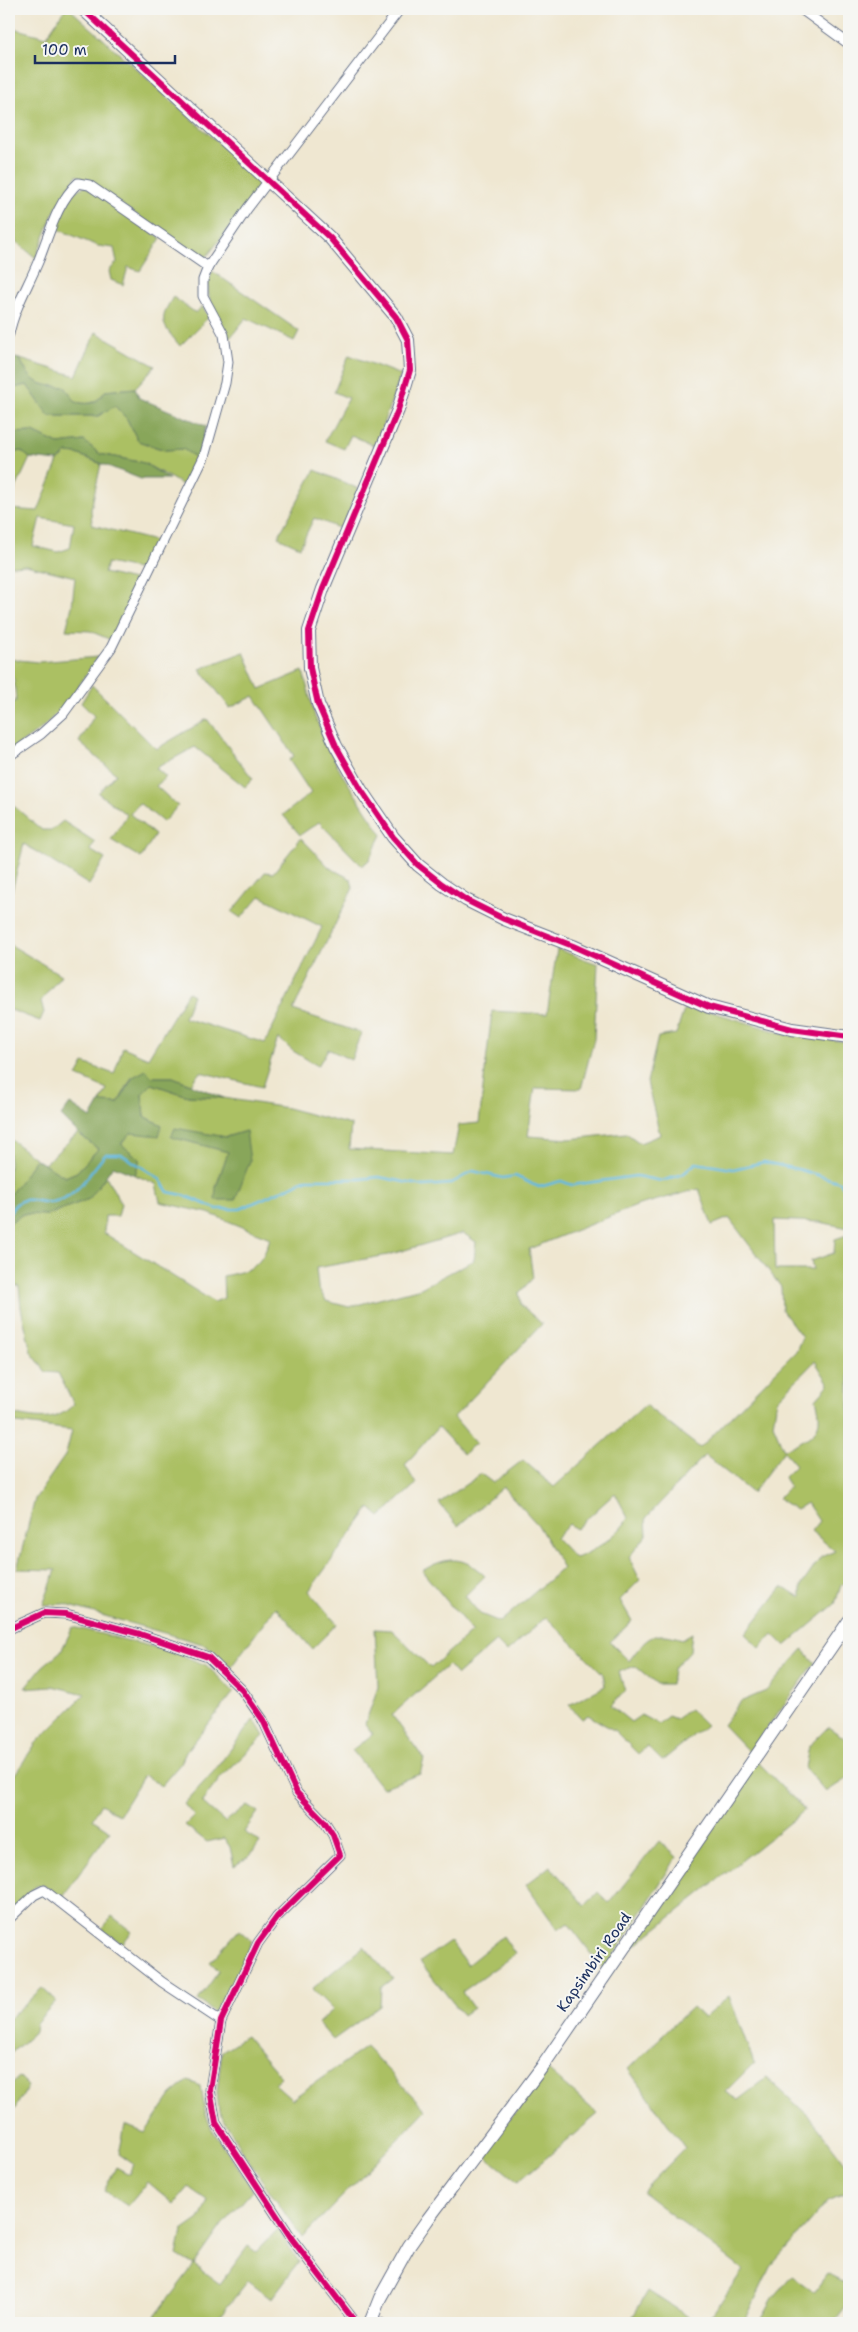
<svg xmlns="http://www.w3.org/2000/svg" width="858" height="2332" font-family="'Shantell Sans',sans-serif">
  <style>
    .green { fill: #abc064; stroke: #637861; fill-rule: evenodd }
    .forest { fill: #88a65a; stroke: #526a5c }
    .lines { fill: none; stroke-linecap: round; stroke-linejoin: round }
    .stream { stroke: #63b9e0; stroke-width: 2.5 }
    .street-casing { stroke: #656f86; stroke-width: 11 }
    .secondary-casing { stroke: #656f86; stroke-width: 14 }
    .street { stroke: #fff; stroke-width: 9 }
    .secondary { stroke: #fff; stroke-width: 12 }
    .cycleway-casing { stroke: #f6f6f2; stroke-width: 9 }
    .cycleway { stroke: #d6006c; stroke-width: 6 }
    .labels { text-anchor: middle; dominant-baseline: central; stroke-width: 4; stroke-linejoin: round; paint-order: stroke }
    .street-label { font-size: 15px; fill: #1b2f5e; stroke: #f6f6f2 }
  </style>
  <rect width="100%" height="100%" fill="#f6f6f2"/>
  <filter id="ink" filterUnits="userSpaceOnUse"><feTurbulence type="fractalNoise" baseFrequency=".02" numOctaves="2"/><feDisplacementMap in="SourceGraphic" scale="10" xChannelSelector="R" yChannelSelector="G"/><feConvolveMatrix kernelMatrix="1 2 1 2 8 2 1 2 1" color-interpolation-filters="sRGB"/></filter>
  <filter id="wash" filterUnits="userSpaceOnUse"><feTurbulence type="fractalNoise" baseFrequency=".0096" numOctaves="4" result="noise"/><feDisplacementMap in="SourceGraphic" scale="20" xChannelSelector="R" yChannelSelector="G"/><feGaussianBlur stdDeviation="1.12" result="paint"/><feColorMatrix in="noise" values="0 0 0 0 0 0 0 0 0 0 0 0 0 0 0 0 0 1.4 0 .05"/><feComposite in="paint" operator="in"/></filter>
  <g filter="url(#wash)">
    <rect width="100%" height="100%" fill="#efe7d1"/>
    <g class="green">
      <polygon points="65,9 70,9 264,184 204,260 77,175 53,214 36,258 9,236 9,27 46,37"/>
      <polygon points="85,186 161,238 140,271 128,267 123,285 111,280 109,271 117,262 114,248 98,246 55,228 73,192"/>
      <path d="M212,271L299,331L294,341L246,318L230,338C217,314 201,298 212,271Z"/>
      <path d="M173,297L196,313L202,306L209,317L180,346C163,325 157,322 173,297Z"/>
      <path d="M96,332L155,366L135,388L105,391C96,404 90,405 75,402L65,387C39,385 32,385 20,359L76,376Z"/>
      <polygon points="349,355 401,375 375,446 351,435 344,449 325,441 348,398 334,392"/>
      <polygon points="27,385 49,416 98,416 115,406 127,419 138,441 164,450 183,449 198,459 183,485 144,463 100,454 84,441 58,444 33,432 9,433 9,389"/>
      <polygon points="21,451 30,458 9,503 9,454"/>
      <path d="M67,453L77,454L101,464L91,509L92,525L155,541L142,570L107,563L104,573L138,581L111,640L90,631L66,630L72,606L75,577L26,565L9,566V509L38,511L58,461ZM40,518L74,524L70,548L58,552L33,546Z"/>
      <polygon points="315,470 359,489 341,529 314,518 300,547 278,537"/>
      <polygon points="244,652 260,689 303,671 315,717 340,771 382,835 369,860 362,866 319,822 300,835 283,815 311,793 289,760 294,756 254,696 230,708 200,669"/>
      <polygon points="98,657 68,702 42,728 9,752 9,705 16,701 14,679 9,674 9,659 38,662"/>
      <polygon points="92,685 156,749 207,719 253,779 245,787 195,747 156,768 166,777 156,786 178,806 163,822 139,803 130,814 155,835 141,858 111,840 127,815 98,793 116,774 79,742 94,716 81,703"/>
      <polygon points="9,802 42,830 52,830 63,821 95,842 90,850 105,859 89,885 24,844 9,902"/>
      <polygon points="301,838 330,868 351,879 353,888 293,1010 361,1033 351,1060 328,1049 318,1066 293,1051 278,1038 262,1087 200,1072 191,1084 173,1077 132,1077 118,1103 100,1102 107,1089 77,1076 84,1063 114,1074 123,1047 148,1058 188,992 193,995 184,1018 265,1043 322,927 260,896 241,918 232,912 265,872 273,873"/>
      <polygon points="9,944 61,975 41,1001 44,1012 40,1021 11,1010 9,1013"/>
      <path d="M557,949L598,964L594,1039L581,1089L535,1088L528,1136L570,1139L626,1133L640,1143L660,1135L647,1082L658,1037L676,1034L686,1004L788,1035L849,1042V1582L841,1585L835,1604L785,1646L773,1634L760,1648L745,1634L782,1587L801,1598V1586L821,1557L835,1551L811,1531L819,1521L807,1503L796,1510L778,1498L789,1487L784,1477L796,1465L784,1451L752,1493L705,1455L646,1518L647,1535L629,1557L640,1580L620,1600L632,1621L610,1642L629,1661C646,1638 653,1629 682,1639L692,1633L690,1651L673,1669L671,1684H657L635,1666L619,1672L625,1691L611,1706L631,1722L641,1715L658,1724L668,1716L676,1719L690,1709L706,1725L662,1761L647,1746L638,1754L615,1731L588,1715L582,1719L569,1705L605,1686L603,1674L546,1617L507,1652L496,1641L457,1675L448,1665L392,1715L424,1759L420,1774L382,1788L352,1750L373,1734L365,1724L378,1687L375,1629L392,1630L431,1668L472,1631L422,1571C447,1556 463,1555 485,1576L465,1596L480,1614L500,1622L563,1568L538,1525L503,1487L458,1526L439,1503L481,1474L493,1483L523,1460L554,1487L645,1405L700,1448L796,1351L802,1337L782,1310L781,1287L729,1218L712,1225L699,1189L639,1205L529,1249L533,1278L519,1293L521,1305L542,1324L454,1417L476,1443L463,1454L438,1427L405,1465L416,1484L380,1517L370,1508L309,1591L337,1624L312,1649L276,1607L231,1667L206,1645L63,1604L43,1605L56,1570L17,1569L35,1499L66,1454L72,1430L9,1422V1414C35,1418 54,1425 74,1404L58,1373L46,1372L31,1352L21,1308L19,1286H9V1223L23,1214L47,1215L89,1199L106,1176L121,1204L118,1216H105L104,1233L214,1302L224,1298L223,1276C252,1270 261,1268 270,1238L208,1213L160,1202L156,1184L135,1175L139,1159L121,1145L131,1132L162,1125L144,1116L142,1094L152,1084L188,1096L224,1098L287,1108L351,1125L349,1149L453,1155L459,1125L479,1123L492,1011L547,1014ZM175,1129L226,1137L246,1131L216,1187L228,1152L172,1137ZM774,1220L820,1222L848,1228L847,1235L835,1239L834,1253L811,1261L813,1270H775ZM463,1233L476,1242L474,1260L421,1288L349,1307L326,1301L318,1287L316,1268L388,1255ZM815,1361L829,1384L816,1399C826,1434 811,1436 784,1450L773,1424L777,1400ZM615,1493L628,1518C619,1535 593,1552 575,1558L556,1538L569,1524L576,1529Z"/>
      <polygon points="78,1133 98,1149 77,1172 65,1177 43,1165"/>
      <polygon points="9,1138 36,1159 10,1196 9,1196"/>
      <polygon points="73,1627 170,1651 206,1665 234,1692 186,1752 181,1763 161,1786 144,1775 119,1815 101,1804 92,1819 110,1831 61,1899 42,1884 35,1887 9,1912 9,1783 36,1743 85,1694 52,1686 25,1688 42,1667 61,1651"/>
      <polygon points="803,1649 815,1663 749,1752 723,1725 740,1702 766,1691"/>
      <polygon points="254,1719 264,1736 221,1777 202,1802 225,1822 247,1805 258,1812 244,1832 260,1842 250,1856 234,1866 230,1847 224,1838 207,1842 185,1825 194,1816 184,1804 214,1771"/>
      <polygon points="828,1727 849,1741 849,1777 826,1792 805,1768 809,1746"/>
      <polygon points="757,1761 805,1810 631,1949"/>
      <polygon points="659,1841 677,1857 604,1970 568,1923 558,1930 526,1885 550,1866 585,1906 598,1892 609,1903"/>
      <polygon points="112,1916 132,1932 122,1944 102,1929"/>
      <polygon points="239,1930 252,1941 218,2015 198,2000 219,1971 210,1962"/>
      <polygon points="503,1936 515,1954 462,1992 473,2008 463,2015 420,1962 450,1941 467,1965"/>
      <polygon points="364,1946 393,1979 381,1988 380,2006 333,2040 318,2023 333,2010 312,1989"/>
      <polygon points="42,1988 56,2001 36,2023 35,2032 9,2055 9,2019"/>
      <polygon points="729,1996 754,2063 725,2092 738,2100 767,2078 811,2118 849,2168 849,2192 828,2201 771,2266 744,2323 706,2323 743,2270 642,2192 685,2148 628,2069 692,2007 704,2018"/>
      <polygon points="246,2036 281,2077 274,2083 292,2099 366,2047 426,2110 302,2238 240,2148 219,2111 217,2092 222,2051"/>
      <polygon points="548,2070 598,2114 518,2182 483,2154"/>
      <polygon points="19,2077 28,2086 9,2119 9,2086"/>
      <polygon points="188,2081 201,2086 205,2111 211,2128 253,2190 222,2225 194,2265 220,2284 248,2246 256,2252 278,2229 299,2262 271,2299 248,2281 214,2323 150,2323 194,2265 177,2255 182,2231 199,2219 208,2201 188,2187 174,2204 148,2182 128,2206 104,2191 116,2167 129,2174 133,2164 119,2154 125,2125 145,2133 171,2095"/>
      <polygon points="827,2274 849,2285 849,2302 833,2323 759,2323 773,2298 792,2276 814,2292"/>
      <polygon points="648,2291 698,2323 629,2323"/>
    </g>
    <g class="forest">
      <path d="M9,357L20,359C32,385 39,385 65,387L76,402C90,405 97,404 105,391L135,388L139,398L206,426L198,459L183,449L165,450L138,441L127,419L115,406L98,416H49L27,385L9,389Z"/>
      <polygon points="33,432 58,444 84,441 100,454 144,463 169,479 141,479 77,454 67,453 58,461 30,458 21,451 9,454 9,433"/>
      <polygon points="146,1070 152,1077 173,1077 224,1098 188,1096 152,1084 142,1094 144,1116 162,1125 159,1136 131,1133 121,1144 140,1159 135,1175 113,1166 89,1199 47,1215 23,1214 9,1223 9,1196 36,1159 65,1177 77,1172 98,1149 78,1133 61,1116 70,1104 91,1118 100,1102 118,1103 133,1077"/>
      <polygon points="175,1128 226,1137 246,1131 250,1161 235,1200 215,1200 216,1187 228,1152 171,1137"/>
    </g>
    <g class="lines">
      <path class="stream" d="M9,1214C21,1190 35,1204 52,1202C77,1199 91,1170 106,1154H121L159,1178L168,1192L183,1195L217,1209H240L307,1179H359L379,1177L424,1186L450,1184L473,1171L503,1178L515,1176L539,1187L561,1181L572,1185L636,1176L662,1181L683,1174L696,1163L733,1169L764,1162L801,1170L840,1182L849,1195"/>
    </g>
  </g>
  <g filter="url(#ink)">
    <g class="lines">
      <defs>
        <g id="street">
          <polyline points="801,9 849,44"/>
          <path d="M9,334C14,309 28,286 38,262C49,236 56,203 78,183L89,185L208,267"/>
          <polyline points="9,756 41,734 63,714 111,648 204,457 225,383 228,362 224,335 203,296 203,280 208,267 247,209 400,9"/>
          <polyline points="9,1629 44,1613 66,1614 140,1634 208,1657 242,1690 263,1720 297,1793 324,1821 333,1835 340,1855 277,1917 258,1943 221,2021 210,2090 216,2123 292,2239 356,2323"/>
          <polyline points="9,1919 34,1895 44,1890 162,1982 221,2021"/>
          <polyline points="371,2319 381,2323"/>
        </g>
        <g id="secondary">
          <polyline points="83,9 330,238 396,317 408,340 410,370 398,410 323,589 309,631 310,668 318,704 336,746 361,790 393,837 418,865 442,884 466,900 504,919 573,946 709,1007 792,1029 849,1037"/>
          <polyline points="370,2323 380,2298 409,2246 428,2219 542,2067 849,1621"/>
        </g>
      </defs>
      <use href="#street" class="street-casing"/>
      <use href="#secondary" class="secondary-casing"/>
      <use href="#street" class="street"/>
      <use href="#secondary" class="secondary"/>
      <defs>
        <g id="cycleway">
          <polyline points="83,9 330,238 396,317 408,340 410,370 398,410 323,589 309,631 310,668 318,704 336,746 361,790 393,837 418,865 442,884 466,900 504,919 573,946 709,1007 792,1029 849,1037"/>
          <polyline points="9,1629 44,1613 66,1614 140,1634 208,1657 242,1690 263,1720 297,1793 324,1821 333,1835 340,1855 277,1917 258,1943 221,2021 210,2090 216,2123 292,2239 356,2323"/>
        </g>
      </defs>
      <use href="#cycleway" class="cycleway-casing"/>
      <use href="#cycleway" class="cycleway"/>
    </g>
  </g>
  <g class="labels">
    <g class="street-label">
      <text transform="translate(594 1962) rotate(-55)">Kapsimbiri Road</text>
    </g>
  </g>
  <rect width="858" height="2332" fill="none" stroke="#f6f6f2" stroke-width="30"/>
  <path d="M35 55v8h140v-8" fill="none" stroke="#1b2f5e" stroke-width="2.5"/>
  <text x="42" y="55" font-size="15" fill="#1b2f5e" stroke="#f6f6f2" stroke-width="4" paint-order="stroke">100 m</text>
</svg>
